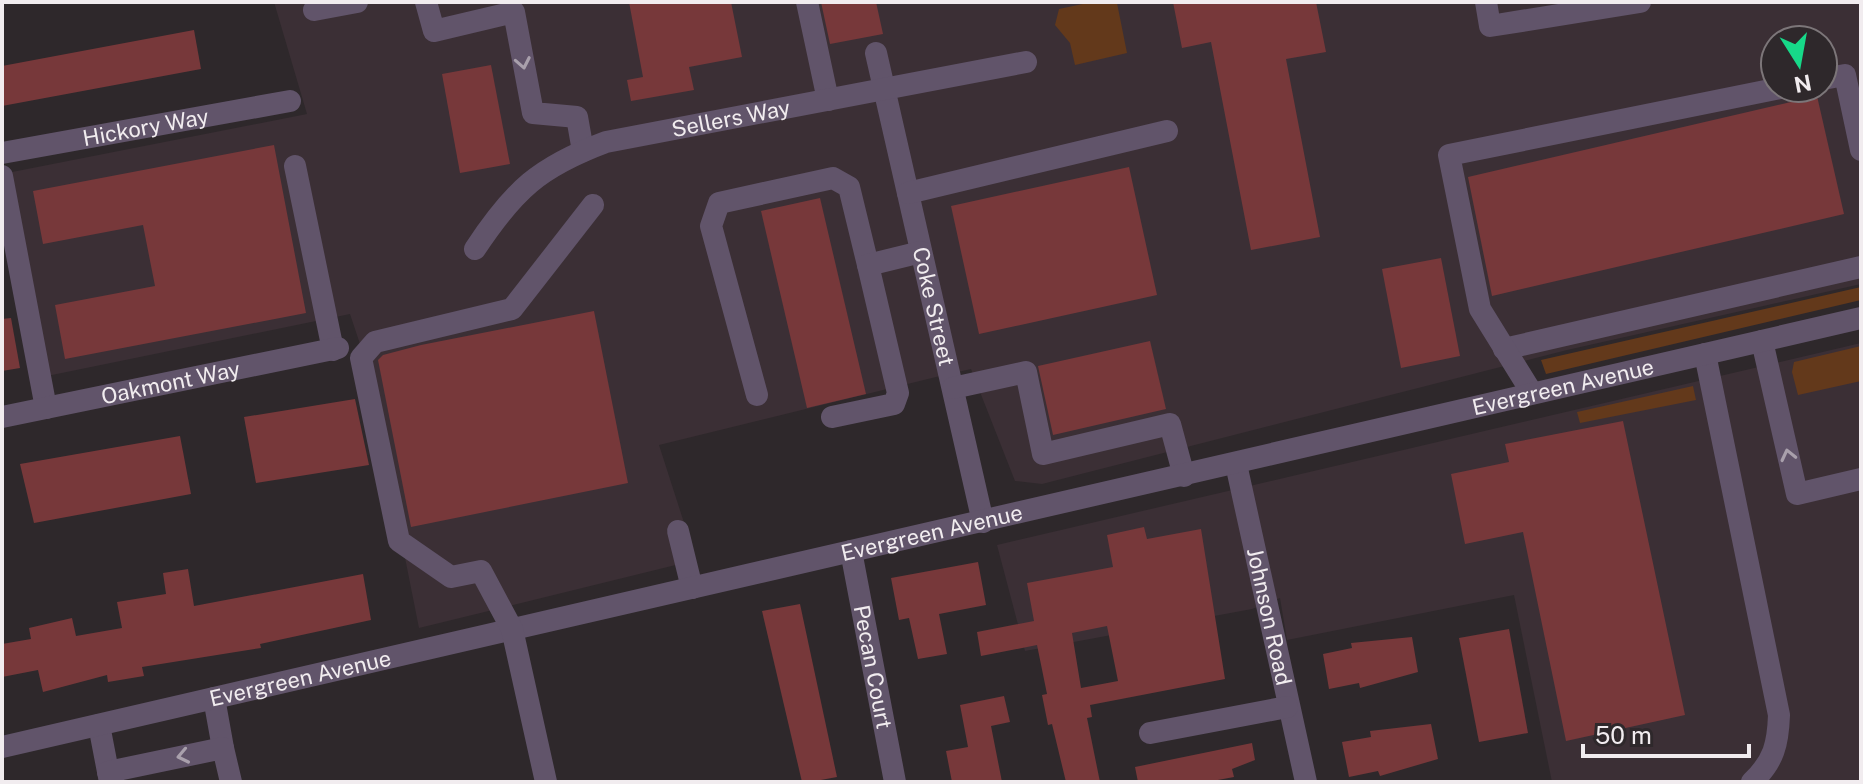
<svg xmlns="http://www.w3.org/2000/svg" width="1863" height="784" font-family="'Public Sans',sans-serif">
  <style>
    .built { fill: #3b2f35; fill-rule: evenodd }
    .green { fill: #63391b }
    .building { fill: #77383a; fill-rule: evenodd }
    .lines { fill: none; stroke-linecap: round; stroke-linejoin: round }
    .minor { stroke: #61546a; stroke-width: 22 }
    .oneway { stroke: #a9a0ac }
    .labels { text-anchor: middle; dominant-baseline: central; stroke-width: 8; stroke-linejoin: round; paint-order: stroke }
    .street-label { font-size: 22px; fill: #f1ecef; stroke: #2e282b }
  </style>
  <rect width="100%" height="100%" fill="#2e282b"/>
  <g class="built">
    <path d="M274,2H1861V284L1567,350L1042,484L1015,481L971,369L936,377L659,445L696,560L419,628L366,362L350,314L47,376L7,173L307,114ZM1775,40H1823V88H1775Z"/>
    <polygon points="1861,343 1861,782 1552,782 1514,595 1287,640 1280,598 1252,609 1025,651 997,545"/>
  </g>
  <g class="green">
    <polygon points="1092,2 1117,3 1127,53 1075,65 1070,43 1055,25 1059,9"/>
    <polygon points="1861,287 1861,300 1546,374 1541,360"/>
    <polygon points="1861,346 1861,381 1798,395 1792,372 1794,362"/>
    <polygon points="1693,386 1696,400 1580,423 1577,412"/>
  </g>
  <g class="building">
    <polygon points="629,2 731,2 742,57 689,67 694,90 631,101 627,80 643,77"/>
    <polygon points="821,2 876,2 883,34 830,44"/>
    <polygon points="1173,2 1316,2 1326,52 1286,59 1320,237 1251,250 1211,42 1182,48"/>
    <polygon points="194,30 201,69 2,106 2,66"/>
    <polygon points="491,65 510,164 460,173 442,74"/>
    <polygon points="1817,96 1844,214 1492,296 1468,177"/>
    <polygon points="274,145 306,313 65,359 55,305 155,286 143,225 43,244 33,191"/>
    <polygon points="1129,167 1157,295 979,334 951,206"/>
    <polygon points="820,198 866,394 807,408 761,211"/>
    <polygon points="1441,258 1460,356 1401,368 1382,269"/>
    <polygon points="594,311 628,483 411,527 378,360 383,355 421,345"/>
    <polygon points="11,318 20,368 2,371 2,319"/>
    <polygon points="1150,341 1166,409 1053,435 1038,366"/>
    <polygon points="355,399 369,465 256,483 244,417"/>
    <polygon points="1623,421 1685,715 1566,741 1523,532 1465,544 1451,474 1509,462 1505,444"/>
    <polygon points="180,436 191,494 34,523 20,464"/>
    <path d="M1144,527L1147,539L1201,529L1225,679L1090,705L1092,717L1087,718L1100,782H1066L1052,724L1048,725L1042,695L1047,694L1037,645L981,656L977,632L1034,621L1027,583L1113,567L1107,535ZM1107,626L1118,681L1081,688L1072,633Z"/>
    <polygon points="978,562 986,605 939,614 947,654 918,659 909,618 899,620 891,578"/>
    <polygon points="188,569 194,606 363,574 371,620 260,644 261,648 142,667 144,676 108,682 107,675 43,692 38,670 2,677 2,644 31,639 29,628 72,618 76,636 122,628 117,602 166,594 163,573"/>
    <polygon points="800,604 837,777 810,782 802,782 762,611"/>
    <polygon points="1509,629 1528,733 1479,742 1459,638"/>
    <polygon points="1412,637 1418,672 1360,688 1359,683 1329,689 1323,654 1352,648 1351,643"/>
    <polygon points="1004,696 1010,722 991,726 1002,782 952,782 946,751 968,747 960,705"/>
    <polygon points="1431,724 1438,759 1380,776 1378,771 1349,777 1342,742 1371,737 1370,731"/>
    <polygon points="1252,743 1255,760 1232,769 1234,777 1207,782 1138,782 1135,767"/>
  </g>
  <g class="lines">
    <g class="minor">
      <polyline points="426,2 434,31 514,12 533,113 577,117 583,151"/>
      <polyline points="807,2 828,100"/>
      <polyline points="1486,2 1490,26 1640,2"/>
      <polyline points="314,10 357,2"/>
      <path id="s1" d="M876,53L983,522"/>
      <polyline points="1823,79 1845,75 1861,150"/>
      <path id="s2" d="M2,153L290,101"/>
      <polyline points="295,166 333,350"/>
      <polyline points="2,176 46,408"/>
      <polyline points="908,193 1167,131"/>
      <path id="s3" d="M475,249C514,190 539,167 606,142L1026,62"/>
      <polyline points="1762,341 1797,494 1861,479"/>
      <polyline points="1504,349 1861,267"/>
      <path d="M1705,354L1779,715C1778,744 1774,761 1752,782"/>
      <polyline points="953,388 1026,372 1043,454 1170,424 1184,476"/>
      <polyline points="1532,393 1480,309 1449,155 1780,88"/>
      <polyline points="757,395 711,226 719,203 833,178 849,187 868,265"/>
      <path id="s4" d="M2,417L338,348"/>
      <polyline points="832,417 894,404 898,393 868,265 921,252"/>
      <path id="s5" d="M1236,464L1306,782"/>
      <polyline points="678,531 692,588"/>
      <path id="s6" d="M851,551L895,782"/>
      <polyline points="214,698 223,748"/>
      <polyline points="99,725 110,782"/>
      <polyline points="1150,733 1287,707"/>
      <path id="s7" d="M2,747L1861,318"/>
      <polyline points="108,772 223,748 231,782"/>
      <polyline points="546,782 512,629 481,571 451,577 399,541 361,358 375,342 512,309 593,205"/>
    </g>
  </g>
  <defs><path id="oneway-chevron" d="M-2-3.5L2.5 0L-2 3.5" fill="none" stroke-width="1.6" stroke-linecap="round" stroke-linejoin="round" transform="scale(2)"/></defs>
  <g class="oneway">
    <use href="#oneway-chevron" transform="translate(523 63) rotate(79)"/>
    <use href="#oneway-chevron" transform="translate(1788 455) rotate(-103)"/>
    <use href="#oneway-chevron" transform="translate(183 756) rotate(168)"/>
  </g>
  <g class="labels">
    <g class="street-label">
      <text stroke="none"><textPath href="#s3" startOffset="300">Sellers Way</textPath></text>
      <text stroke="none"><textPath href="#s2" startOffset="146">Hickory Way</textPath></text>
      <text stroke="none"><textPath href="#s1" startOffset="260">Coke Street</textPath></text>
      <text stroke="none"><textPath href="#s4" startOffset="172">Oakmont Way</textPath></text>
      <text stroke="none"><textPath href="#s7" startOffset="1602">Evergreen Avenue</textPath></text>
      <text stroke="none"><textPath href="#s7" startOffset="954">Evergreen Avenue</textPath></text>
      <text stroke="none"><textPath href="#s5" startOffset="156">Johnson Road</textPath></text>
      <text stroke="none"><textPath href="#s6" startOffset="118">Pecan Court</textPath></text>
      <text stroke="none"><textPath href="#s7" startOffset="306">Evergreen Avenue</textPath></text>
    </g>
  </g>
  <rect width="1863" height="784" fill="none" stroke="#f1ecef" stroke-width="8"/>
  <g transform="translate(1799 64) rotate(169)"><circle r="38" fill="#2e282b" stroke="#7c7679" stroke-width="2"/>
  <path d="M0-6L14 30L0 20L-14 30Z" fill="#17d989"/>
  <text y="-12" font-size="22" font-weight="bold" text-anchor="middle" fill="#f1ecef">N</text>
  </g>
  <path d="M1583 744v12h166v-12" fill="none" stroke="#f1ecef" stroke-width="4"/>
  <text x="1595" y="744" font-size="24" fill="#f1ecef" stroke="#2e282b" stroke-width="6" paint-order="stroke">50 m</text>
</svg>
